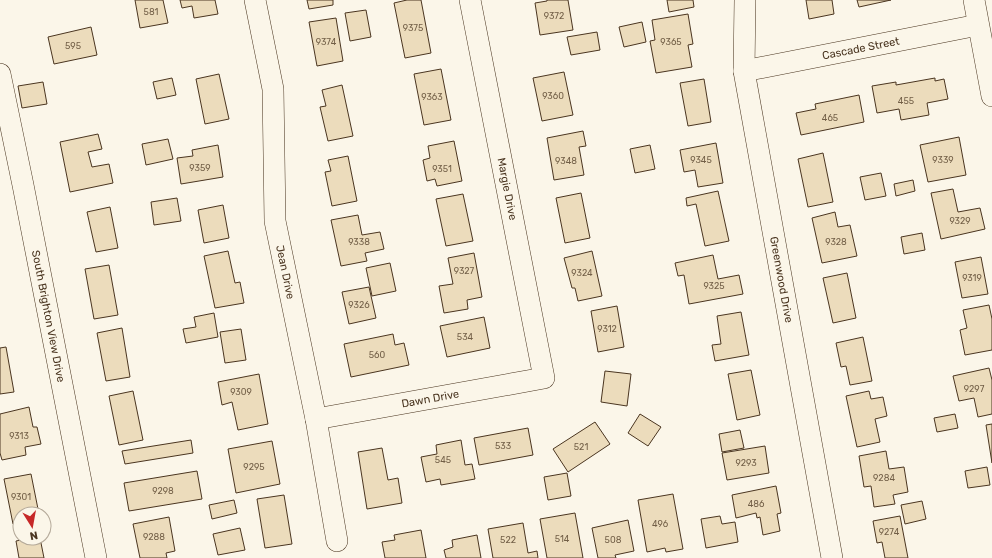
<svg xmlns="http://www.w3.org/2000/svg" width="992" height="558" font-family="Rubik,sans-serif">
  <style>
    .building { fill: #ecdcbc; stroke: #4a3520 }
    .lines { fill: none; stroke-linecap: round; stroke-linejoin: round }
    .minor-casing { stroke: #4a3520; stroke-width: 22 }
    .minor { stroke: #fbf6e9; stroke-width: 21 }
    .labels { text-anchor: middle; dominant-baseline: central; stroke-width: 3; stroke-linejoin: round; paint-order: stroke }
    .number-label { font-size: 9px; fill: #725f47 }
    .street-label { font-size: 11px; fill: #4a3520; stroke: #fbf6e9 }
  </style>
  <rect width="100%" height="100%" fill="#fbf6e9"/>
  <g class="building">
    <polygon points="135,0 163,0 168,23 140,28"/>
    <polygon points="180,0 215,0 218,14 194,18 192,6 182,8"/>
    <polygon points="307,0 333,0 333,5 309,9"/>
    <polygon points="407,0 421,0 431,53 405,58 394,3"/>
    <polygon points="547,0 568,0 573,30 540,35 535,3 547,1"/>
    <polygon points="667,0 693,0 694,7 669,12"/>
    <polygon points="806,0 832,0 834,14 809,19"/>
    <polygon points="857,0 891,0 859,7"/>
    <polygon points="366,10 371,37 350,41 345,13"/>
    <polygon points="688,14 693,44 688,45 692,67 656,73 650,41 655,40 652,20"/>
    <polygon points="336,18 343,61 317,66 309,22"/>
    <polygon points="642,22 646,42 624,47 619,27"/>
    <polygon points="91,27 97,55 54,64 48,37"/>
    <polygon points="597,32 600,50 571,55 567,37"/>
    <polygon points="441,69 451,120 424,125 414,74"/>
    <polygon points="564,72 573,115 542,121 533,78"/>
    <polygon points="219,74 229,119 205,124 196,79"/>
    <polygon points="172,78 176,95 157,99 153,82"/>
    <polygon points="935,78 935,81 944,79 948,99 927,103 929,115 901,120 899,109 877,113 872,86 896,82 896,85"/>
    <polygon points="704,79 711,122 688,126 680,83"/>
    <polygon points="43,82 47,104 22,108 18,86"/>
    <polygon points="342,85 353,136 328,141 320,107 326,106 322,90"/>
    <polygon points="859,95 864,122 801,135 796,113 816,109 815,104"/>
    <polygon points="583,131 586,146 579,147 584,175 554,180 547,138"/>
    <polygon points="98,134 102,149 88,152 92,167 109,164 113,183 70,192 60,142"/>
    <polygon points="959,137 966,175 928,182 920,145"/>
    <polygon points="168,139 173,159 146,165 142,144"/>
    <polygon points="454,141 462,181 437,186 435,179 427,181 423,160 430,158 428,146"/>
    <polygon points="716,143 723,183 698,187 695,170 684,172 680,150"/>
    <polygon points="218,145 223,177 181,184 177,158 193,156 192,150"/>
    <polygon points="650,145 655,169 635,173 630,149"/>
    <polygon points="823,153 833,202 808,207 798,159"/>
    <polygon points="348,156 357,201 332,206 325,172 331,171 328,160"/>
    <polygon points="881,173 886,196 865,200 860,177"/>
    <polygon points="913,180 915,191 896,196 894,184"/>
    <polygon points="953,189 958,212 980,208 985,229 941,239 931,193"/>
    <polygon points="718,191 729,241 705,246 696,204 687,206 686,198"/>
    <polygon points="581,193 590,238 565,243 556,198"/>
    <polygon points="463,194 473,241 446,246 436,199"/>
    <polygon points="177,198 181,221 154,225 151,202"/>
    <polygon points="223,205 229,238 204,243 198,210"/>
    <polygon points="110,207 118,248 96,252 87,212"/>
    <polygon points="835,212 838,227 850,225 857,256 822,263 812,218"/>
    <polygon points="358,215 362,235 380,232 384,249 365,253 367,261 341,266 331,220"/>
    <polygon points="922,233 925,250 904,254 901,237"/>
    <polygon points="228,251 235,283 240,282 244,303 215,308 204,256"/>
    <polygon points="592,251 602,296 578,301 575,288 572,288 564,258"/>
    <polygon points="474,253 482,297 467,300 468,309 444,313 439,286 453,284 448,258"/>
    <polygon points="713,255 718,279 739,275 743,294 689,304 684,275 678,276 675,263"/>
    <polygon points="981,257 988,294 962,298 955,262"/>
    <polygon points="390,263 396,291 372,296 366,268"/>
    <polygon points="109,265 118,315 94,319 85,269"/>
    <polygon points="847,273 856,318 833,323 823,278"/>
    <polygon points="369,287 376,318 349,324 342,292"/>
    <polygon points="989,305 992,319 992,350 965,355 960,330 967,328 963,310"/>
    <polygon points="617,306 624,347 598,352 591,311"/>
    <polygon points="741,312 749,355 715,361 712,345 721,344 717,316"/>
    <polygon points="214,313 218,337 186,343 183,329 196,327 194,317"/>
    <polygon points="484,317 490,348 447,357 440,326"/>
    <polygon points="122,328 130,377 106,381 97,333"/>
    <polygon points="241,329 246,360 225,363 220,332"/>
    <polygon points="393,334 395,345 404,343 409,365 351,377 344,344"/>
    <polygon points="863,337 872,381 850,385 846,366 841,367 836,343"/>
    <polygon points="6,347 14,392 0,394 0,348"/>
    <polygon points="989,368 992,380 992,414 978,417 974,398 959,401 953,376"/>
    <polygon points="751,370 760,415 737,420 728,374"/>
    <polygon points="605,371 631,374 627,406 601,402"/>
    <polygon points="259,374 268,424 238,430 232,402 222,405 218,382"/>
    <polygon points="133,391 143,440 119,445 109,396"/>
    <polygon points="869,391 871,399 883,397 887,416 875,419 880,442 857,447 846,396"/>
    <polygon points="29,407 33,427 37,427 41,444 25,447 26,455 2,460 0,453 0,414"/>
    <polygon points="640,414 661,427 648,446 628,433"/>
    <polygon points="955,414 958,428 937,432 934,418"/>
    <polygon points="595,422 610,444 568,472 553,449"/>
    <polygon points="992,424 992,463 986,425"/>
    <polygon points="528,428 533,455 479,465 474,438"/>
    <polygon points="740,430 744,448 722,452 719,434"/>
    <polygon points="191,440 193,453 125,464 122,451"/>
    <polygon points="461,440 465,465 472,464 475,479 441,485 440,479 426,482 421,457 437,454 436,445"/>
    <polygon points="272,441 280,484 236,493 228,449"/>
    <polygon points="765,446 769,473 727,480 722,453"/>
    <polygon points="382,448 388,480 398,478 402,503 367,509 358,452"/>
    <polygon points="886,451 889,469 904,467 908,492 893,495 895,504 874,507 871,486 864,487 859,456"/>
    <polygon points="987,467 990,485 968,488 965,471"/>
    <polygon points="197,471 202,499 129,511 124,483"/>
    <polygon points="567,473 571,496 548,500 544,477"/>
    <polygon points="31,474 39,514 20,514 20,523 13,524 4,479"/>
    <polygon points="776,486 781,513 777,514 780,531 763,535 760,517 757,518 756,513 736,518 732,495"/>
    <polygon points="673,494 683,549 666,552 665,548 647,552 638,500"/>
    <polygon points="284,495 292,544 265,548 257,499"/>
    <polygon points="234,500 237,513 212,519 209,505"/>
    <polygon points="922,501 926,519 905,524 901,505"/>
    <polygon points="575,513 583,558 547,558 540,519"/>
    <polygon points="720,516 722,524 735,522 738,542 706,548 701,519"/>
    <polygon points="900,516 908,558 885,558 882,542 877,543 873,521"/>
    <polygon points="169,517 175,551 166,553 167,558 140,558 133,524"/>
    <polygon points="628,520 634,551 615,555 616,558 598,558 592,528"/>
    <polygon points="523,523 528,553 537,551 538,558 493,558 488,529"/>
    <polygon points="240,528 245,550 218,555 213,534"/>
    <polygon points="421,530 426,558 385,558 382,542 395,540 394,535"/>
    <polygon points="477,535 481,558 446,558 444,550 453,547 452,540"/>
    <polygon points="31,538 40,538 44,558 19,558 16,541"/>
  </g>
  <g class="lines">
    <defs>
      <g id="minor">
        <path id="s1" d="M255,0L273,89L275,221L316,419L337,541"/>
        <path id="s2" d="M745,0L744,71L832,558"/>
        <polyline points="974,0 992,96"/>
        <path id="s3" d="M744,71L978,25"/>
        <path id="s4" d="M0,74L23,185L96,558"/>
        <path id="s5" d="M316,419L544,378L470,0"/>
      </g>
    </defs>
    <use href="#minor" class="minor-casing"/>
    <use href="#minor" class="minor"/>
  </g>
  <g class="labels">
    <g class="number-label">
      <text x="151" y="12">581</text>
      <text x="554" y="16">9372</text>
      <text x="413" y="28">9375</text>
      <text x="326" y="42">9374</text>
      <text x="671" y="42">9365</text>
      <text x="73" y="46">595</text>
      <text x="553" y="96">9360</text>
      <text x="432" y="97">9363</text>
      <text x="906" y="101">455</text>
      <text x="830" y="118">465</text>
      <text x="701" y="160">9345</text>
      <text x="943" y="160">9339</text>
      <text x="566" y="161">9348</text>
      <text x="200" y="168">9359</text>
      <text x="442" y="169">9351</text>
      <text x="960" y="221">9329</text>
      <text x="359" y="242">9338</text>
      <text x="836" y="242">9328</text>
      <text x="464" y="271">9327</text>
      <text x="582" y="273">9324</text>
      <text x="972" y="278">9319</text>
      <text x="714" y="286">9325</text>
      <text x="359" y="305">9326</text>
      <text x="607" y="329">9312</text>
      <text x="465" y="337">534</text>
      <text x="377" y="355">560</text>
      <text x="974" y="389">9297</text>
      <text x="241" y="392">9309</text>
      <text x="19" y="436">9313</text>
      <text x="503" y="446">533</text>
      <text x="581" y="447">521</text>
      <text x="443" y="460">545</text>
      <text x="746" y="463">9293</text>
      <text x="254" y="467">9295</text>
      <text x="884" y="478">9284</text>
      <text x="163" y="491">9298</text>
      <text x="21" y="497">9301</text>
      <text x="756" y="504">486</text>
      <text x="660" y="524">496</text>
      <text x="889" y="532">9274</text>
      <text x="154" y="537">9288</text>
      <text x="562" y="539">514</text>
      <text x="508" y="540">522</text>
      <text x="613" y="540">508</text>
    </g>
    <g class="street-label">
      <text stroke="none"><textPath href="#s3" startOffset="119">Cascade Street</textPath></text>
      <text transform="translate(507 189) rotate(79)">Margie Drive</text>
      <text stroke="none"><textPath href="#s1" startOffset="275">Jean Drive</textPath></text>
      <text stroke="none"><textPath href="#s2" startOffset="283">Greenwood Drive</textPath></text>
      <text stroke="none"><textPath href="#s4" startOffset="247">South Brighton View Drive</textPath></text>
      <text stroke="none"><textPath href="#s5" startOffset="116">Dawn Drive</textPath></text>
    </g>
  </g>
  <g transform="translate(32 526) rotate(169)"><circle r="19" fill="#fbf6e9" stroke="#b4a999"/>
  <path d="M0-3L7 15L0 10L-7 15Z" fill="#c62828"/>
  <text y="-6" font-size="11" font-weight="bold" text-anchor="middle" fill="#4a3520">N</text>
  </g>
</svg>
